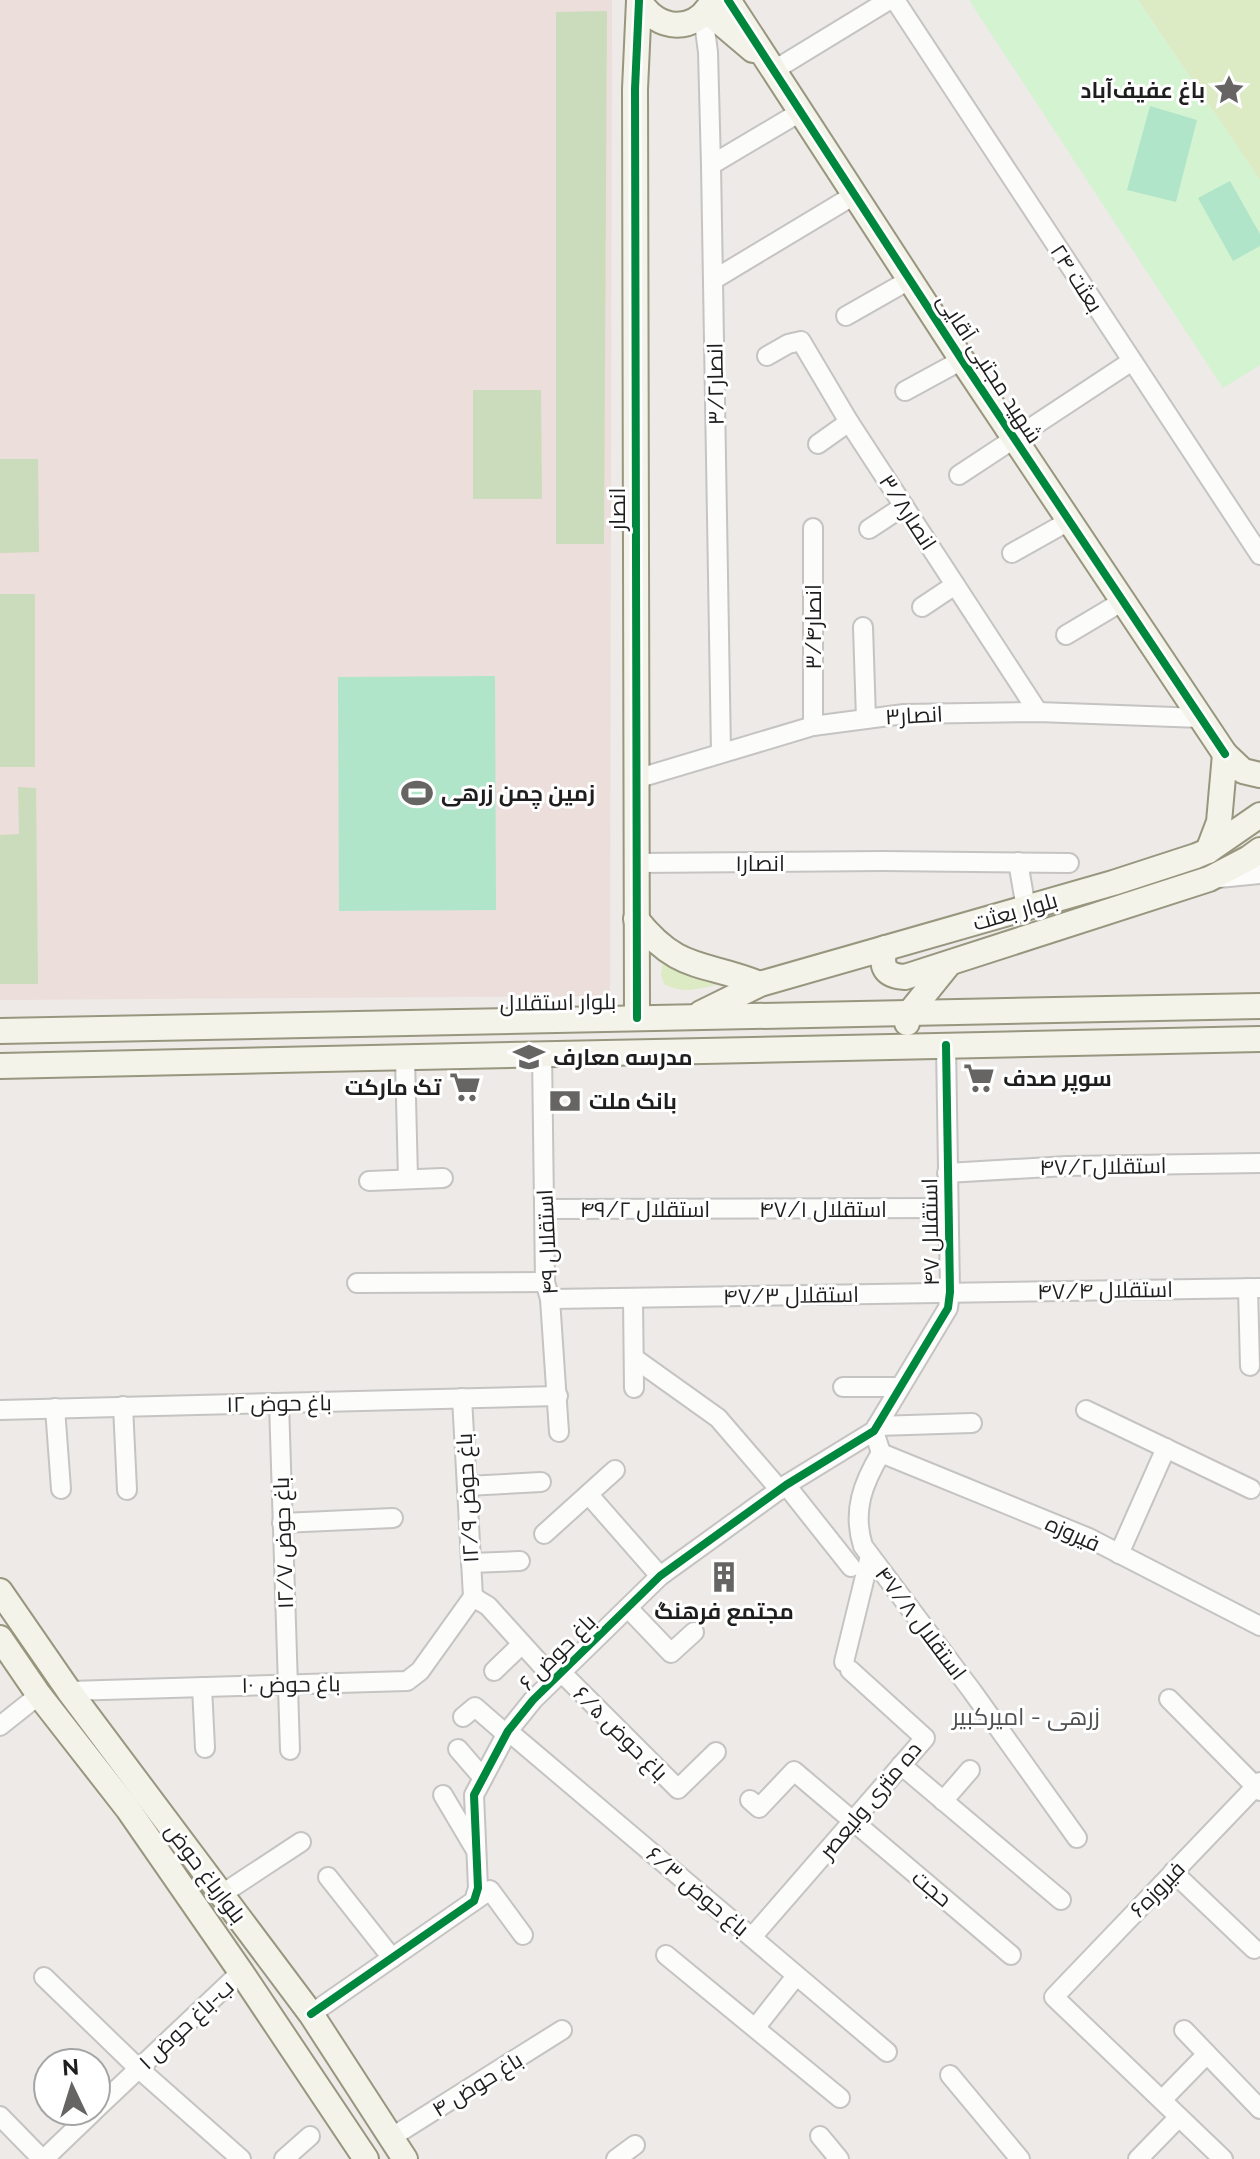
<svg xmlns="http://www.w3.org/2000/svg" width="1260" height="2159" font-family="Raleway,Cairo,sans-serif">
  <style>
    .military { fill: #ecdeda }
    .grass { fill: #ddebc4 }
    .forest { fill: #cadcbb }
    .park { fill: #d4f3d1 }
    .pitch { fill: #b0e5ca }
    .lines { fill: none; stroke-linecap: round; stroke-linejoin: round }
    .street-casing { stroke: #c5c4c3; stroke-width: 22 }
    .secondary-casing { stroke: #98967e; stroke-width: 28 }
    .street { stroke: #fcfcfb; stroke-width: 18 }
    .secondary { stroke: #f4f3ea; stroke-width: 24 }
    .cycleway-casing { stroke: #fff; stroke-width: 13 }
    .cycleway { stroke: #00873e; stroke-width: 8 }
    .labels { text-anchor: middle; dominant-baseline: central; stroke-width: 6; stroke-linejoin: round; paint-order: stroke }
    .poi-label { font-size: 22px; font-weight: bold; fill: #1e1e1e; stroke: #fff; text-anchor: start }
    .street-label { font-size: 22px; fill: #1e1e1e; stroke: #fff }
    .neighbourhood-label { font-size: 24px; fill: #515151; stroke: #fff }
  </style>
  <rect width="100%" height="100%" fill="#edeae7"/>
  <polygon class="military" points="0,0 612,0 610,996 0,1000"/>
  <g class="grass">
    <polygon points="1138,0 1260,0 1260,180"/>
    <path d="M663,963L721,984C701,988 683,995 664,984L661,975Z"/>
  </g>
  <g class="forest">
    <polygon points="607,11 604,544 556,544 556,12"/>
    <polygon points="473,390 541,390 542,499 473,499"/>
    <polygon points="0,459 38,459 39,552 0,553"/>
    <rect x="0" y="594" width="35" height="173"/>
    <polygon points="18,787 36,788 38,984 0,984 0,835 19,834"/>
  </g>
  <polygon class="park" points="969,0 1138,0 1260,180 1260,365 1223,388"/>
  <g class="pitch">
    <polygon points="1150,106 1197,120 1176,202 1127,190"/>
    <polygon points="1230,181 1260,234 1260,246 1233,261 1198,198"/>
    <polygon points="495,676 496,910 339,911 338,677"/>
  </g>
  <g class="lines">
    <defs>
      <g id="street">
        <polyline points="895,0 1260,555"/>
        <polyline points="703,15 708,52 711,165 721,752"/>
        <polyline points="776,69 889,0"/>
        <polyline points="711,165 802,111"/>
        <polyline points="713,280 856,194"/>
        <polyline points="846,316 911,279"/>
        <polyline points="767,356 788,344 801,341 849,422 1038,712"/>
        <polyline points="905,391 962,360"/>
        <polyline points="818,444 849,422"/>
        <polyline points="959,475 1132,361"/>
        <polyline points="813,528 813,726"/>
        <polyline points="869,529 904,506"/>
        <polyline points="1012,553 1069,521"/>
        <polyline points="922,607 955,585"/>
        <polyline points="863,627 866,719"/>
        <polyline points="1066,635 1123,601"/>
        <polyline points="636,779 813,726 904,714 1038,712 1201,718"/>
        <polyline points="1018,862 1026,908"/>
        <polyline points="636,863 883,861 1069,863"/>
        <polyline points="1219,878 1260,874"/>
        <polyline points="542,1052 545,1282 550,1299 559,1432"/>
        <polyline points="405,1058 408,1179"/>
        <polyline points="947,1173 1067,1166 1260,1163"/>
        <polyline points="369,1181 443,1178"/>
        <polyline points="545,1209 948,1208"/>
        <polyline points="357,1283 545,1282"/>
        <polyline points="1248,1288 1250,1366"/>
        <polyline points="550,1299 1260,1288"/>
        <polyline points="633,1299 634,1388"/>
        <polyline points="634,1358 718,1418 780,1490"/>
        <polyline points="843,1387 900,1387"/>
        <polyline points="462,1398 473,1597"/>
        <polyline points="279,1403 290,1750"/>
        <polyline points="123,1406 127,1490"/>
        <polyline points="55,1408 61,1489"/>
        <polyline points="0,1410 558,1396"/>
        <polyline points="1086,1410 1251,1489"/>
        <polyline points="877,1426 972,1423"/>
        <path d="M874,1431L881,1453C863,1483 852,1511 863,1546L972,1691L1077,1838"/>
        <polyline points="881,1453 1089,1538 1260,1626"/>
        <polyline points="786,1485 851,1567"/>
        <polyline points="467,1486 541,1482"/>
        <polyline points="589,1495 660,1576"/>
        <polyline points="282,1523 393,1518"/>
        <polyline points="544,1534 615,1470"/>
        <polyline points="1119,1554 1166,1448"/>
        <polyline points="471,1563 520,1561"/>
        <polyline points="473,1597 488,1606 554,1679"/>
        <polyline points="628,1608 671,1653 694,1632"/>
        <polyline points="844,1662 870,1556"/>
        <polyline points="494,1671 522,1644"/>
        <polyline points="562,1673 678,1789 716,1752"/>
        <polyline points="202,1687 205,1748"/>
        <polyline points="69,1691 407,1681 420,1671 473,1597"/>
        <polyline points="1169,1699 1260,1791"/>
        <polyline points="463,1717 475,1707 506,1734"/>
        <polyline points="0,1726 39,1695"/>
        <polyline points="508,1731 887,2052"/>
        <polyline points="458,1749 483,1778"/>
        <polyline points="901,1765 1061,1900"/>
        <polyline points="443,1795 475,1849"/>
        <polyline points="750,1800 759,1808 794,1771 1011,1955"/>
        <polyline points="943,1801 970,1770"/>
        <polyline points="1173,1872 1254,1949"/>
        <polyline points="328,1877 392,1958"/>
        <polyline points="222,1894 301,1842"/>
        <polyline points="474,1901 490,1890 523,1935"/>
        <polyline points="752,1937 925,1738 850,1670"/>
        <polyline points="666,1955 840,2098"/>
        <polyline points="44,1977 138,2068 241,2159"/>
        <polyline points="311,2014 474,1901 478,1888 474,1795 508,1731 533,1700 660,1576 786,1485 874,1431 948,1308 950,1292 946,1045"/>
        <polyline points="756,2027 796,1976"/>
        <polyline points="1184,2030 1260,2109"/>
        <polyline points="950,2075 1020,2159"/>
        <polyline points="1162,2100 1207,2054"/>
        <polyline points="96,2109 241,1972"/>
        <polyline points="0,2116 42,2159"/>
        <polyline points="820,2136 839,2159"/>
        <polyline points="392,2137 562,2030"/>
        <polyline points="44,2159 94,2111"/>
        <polyline points="284,2159 310,2136"/>
        <polyline points="616,2159 635,2145"/>
        <polyline points="1138,2159 1179,2117"/>
        <polyline points="1223,2159 1054,1997 1260,1782"/>
      </g>
      <g id="secondary">
        <path d="M639,0C657,32 696,34 713,0"/>
        <polyline points="728,0 962,360 1225,754"/>
        <polyline points="707,11 753,50"/>
        <polyline points="1208,851 1219,822 1225,754 1243,771 1260,775"/>
        <path d="M636,919C679,973 703,961 760,984"/>
        <path d="M885,948C880,967 885,976 905,977L1209,879L1249,858L1260,850"/>
        <polyline points="701,1013 760,984 1113,883 1196,856 1208,851 1260,815"/>
        <polyline points="637,1018 635,89 639,1"/>
        <polyline points="907,1023 910,1012 948,965"/>
        <polyline points="0,1031 1260,1006"/>
        <path d="M0,1066C420,1056 840,1047 1260,1039"/>
        <polyline points="0,1591 69,1691 311,2014 405,2159"/>
        <polyline points="0,1638 39,1695 128,1809 241,1972 366,2159"/>
      </g>
    </defs>
    <use href="#street" class="street-casing"/>
    <use href="#secondary" class="secondary-casing"/>
    <use href="#street" class="street"/>
    <use href="#secondary" class="secondary"/>
    <defs>
      <g id="cycleway">
        <polyline points="728,0 962,360 1225,754"/>
        <polyline points="637,1018 635,89 639,1"/>
        <polyline points="311,2014 474,1901 478,1888 474,1795 508,1731 533,1700 660,1576 786,1485 874,1431 948,1308 950,1292 946,1045"/>
      </g>
    </defs>
    <use href="#cycleway" class="cycleway-casing"/>
    <use href="#cycleway" class="cycleway"/>
  </g>
  <defs>
    <symbol id="sight-bare" viewBox="-9 -9 18 18"><path d="M0-6L1.8-2.2L6-1.7L2.9 1.2L3.7 5.4L0 3.3L-3.7 5.4L-2.9 1.2L-6-1.7L-1.8-2.2Z" fill="#666564" stroke="#fff" stroke-width="2.5" paint-order="stroke"/></symbol>
    <symbol id="stadium-bare" viewBox="-9 -9 18 18"><path d="M0-5a6.5 5 0 1 0 0 10a6.5 5 0 1 0 0-10ZM-3.5-1.8h7v3.6h-7Z" fill="#666564" stroke="#fff" stroke-width="2.5" paint-order="stroke"/></symbol>
    <symbol id="school-bare" viewBox="-9 -9 18 18"><path d="M0-5L7-2L0 1L-7-2ZM-4 1L0 2.5L4 1V4Q0 6-4 4Z" fill="#666564" stroke="#fff" stroke-width="2.5" paint-order="stroke"/></symbol>
    <symbol id="supermarket-bare" viewBox="-9 -9 18 18"><path d="M-6-5.5h2.5l.6 2H6L4.5 2H-2.5L-4.4-4H-6ZM-1.5 3.2a1.3 1.3 0 1 0 .1 0ZM3 3.2a1.3 1.3 0 1 0 .1 0Z" fill="#666564" stroke="#fff" stroke-width="2.5" paint-order="stroke"/></symbol>
    <symbol id="bank-bare" viewBox="-9 -9 18 18"><path d="M-6-4H6V4H-6ZM0-2.3a2.3 2.3 0 1 0 0 4.6a2.3 2.3 0 1 0 0-4.6Z" fill="#666564" stroke="#fff" stroke-width="2.5" paint-order="stroke"/></symbol>
    <symbol id="building-bare" viewBox="-9 -9 18 18"><path d="M-4-6H4V6H1V3H-1V6H-4ZM-2.5-4.3h1.7v1.8h-1.7ZM.8-4.3h1.7v1.8H.8ZM-2.5-1h1.7V.8h-1.7ZM.8-1h1.7V.8H.8Z" fill="#666564" stroke="#fff" stroke-width="2.5" paint-order="stroke"/></symbol>
  </defs>
  <g fill-rule="evenodd">
    <use href="#sight-bare" x="1207" y="68" width="44" height="44"/>
    <use href="#stadium-bare" x="395" y="771" width="44" height="44"/>
    <use href="#school-bare" x="507" y="1035" width="44" height="44"/>
    <use href="#supermarket-bare" x="957" y="1056" width="44" height="44"/>
    <use href="#supermarket-bare" x="443" y="1065" width="44" height="44"/>
    <use href="#bank-bare" x="543" y="1079" width="44" height="44"/>
    <use href="#building-bare" x="702" y="1555" width="44" height="44"/>
  </g>
  <g class="labels">
    <g class="poi-label">
      <text x="1205" y="90" text-anchor="end">باغ عفیف‌آباد</text>
      <text x="441" y="793">زمین چمن زرهی</text>
      <text x="553" y="1057">مدرسه معارف</text>
      <text x="1003" y="1078">سوپر صدف</text>
      <text x="441" y="1087" text-anchor="end">تک مارکت</text>
      <text x="589" y="1101">بانک ملت</text>
      <text x="724" y="1611" text-anchor="middle">مجتمع فرهنگ</text>
    </g>
    <g class="street-label">
      <text transform="translate(1077 278) rotate(57)">بعثت ۲۴</text>
      <text transform="translate(990 368) rotate(57)">شهید مجتبی آقایی</text>
      <text transform="translate(715 384) rotate(-91)">انصار۳/۲</text>
      <text transform="translate(617 509) rotate(-90)">انصار</text>
      <text transform="translate(908 512) rotate(57)">انصار۳/۸</text>
      <text transform="translate(813 627) rotate(-90)">انصار۳/۴</text>
      <text transform="translate(914 715) rotate(-3)">انصار۳</text>
      <text x="760" y="863">انصار۱</text>
      <text transform="translate(1015 911) rotate(-16)">بلوار بعثت</text>
      <text transform="translate(558 1002) rotate(-1)">بلوار استقلال</text>
      <text transform="translate(1103 1166) rotate(-1)">استقلال۴۷/۲</text>
      <text x="645" y="1209">۴۹/۲ استقلال</text>
      <text x="823" y="1209">۴۷/۱ استقلال</text>
      <text transform="translate(930 1232) rotate(-91)">۴۷ استقلال</text>
      <text transform="translate(547 1242) rotate(-93)">۴۹ استقلال</text>
      <text transform="translate(1105 1290) rotate(-1)">۴۷/۴ استقلال</text>
      <text transform="translate(791 1295) rotate(-1)">۴۷/۳ استقلال</text>
      <text transform="translate(279 1403) rotate(-1)">۱۲ باغ حوض</text>
      <text transform="translate(467 1498) rotate(-93)">۱۲/۹ باغ حوض</text>
      <text transform="translate(1073 1533) rotate(24)">فیروزه</text>
      <text transform="translate(283 1543) rotate(-92)">۱۲/۷ باغ حوض</text>
      <text transform="translate(921 1623) rotate(53)">۴۷/۸ استقلال</text>
      <text transform="translate(557 1652) rotate(-45)">۶ باغ حوض</text>
      <text transform="translate(291 1684) rotate(-1)">۱۰ باغ حوض</text>
      <text transform="translate(621 1733) rotate(45)">۶/۵ باغ حوض</text>
      <text transform="translate(870 1800) rotate(-50)">ده متری ولیعصر</text>
      <text transform="translate(206 1873) rotate(53)">بلوارباغ حوض</text>
      <text transform="translate(932 1888) rotate(40)">حجت</text>
      <text transform="translate(1157 1889) rotate(-46)">فیروزه۶</text>
      <text transform="translate(698 1891) rotate(40)">۶/۳ باغ حوض</text>
      <text transform="translate(186 2024) rotate(-43)">۱ ب-باغ حوض</text>
      <text transform="translate(477 2084) rotate(-32)">۴ باغ حوض</text>
    </g>
    <g class="neighbourhood-label">
      <text x="1026" y="1716">زرهی - امیرکبیر</text>
    </g>
  </g>
  <g transform="translate(72 2087) rotate(356)"><circle r="38" fill="#ffffff" stroke="#a5a5a5" stroke-width="2"/>
  <path d="M0-6L14 30L0 20L-14 30Z" fill="#666564"/>
  <text y="-12" font-size="22" font-weight="bold" text-anchor="middle" fill="#1e1e1e">N</text>
  </g>
</svg>
